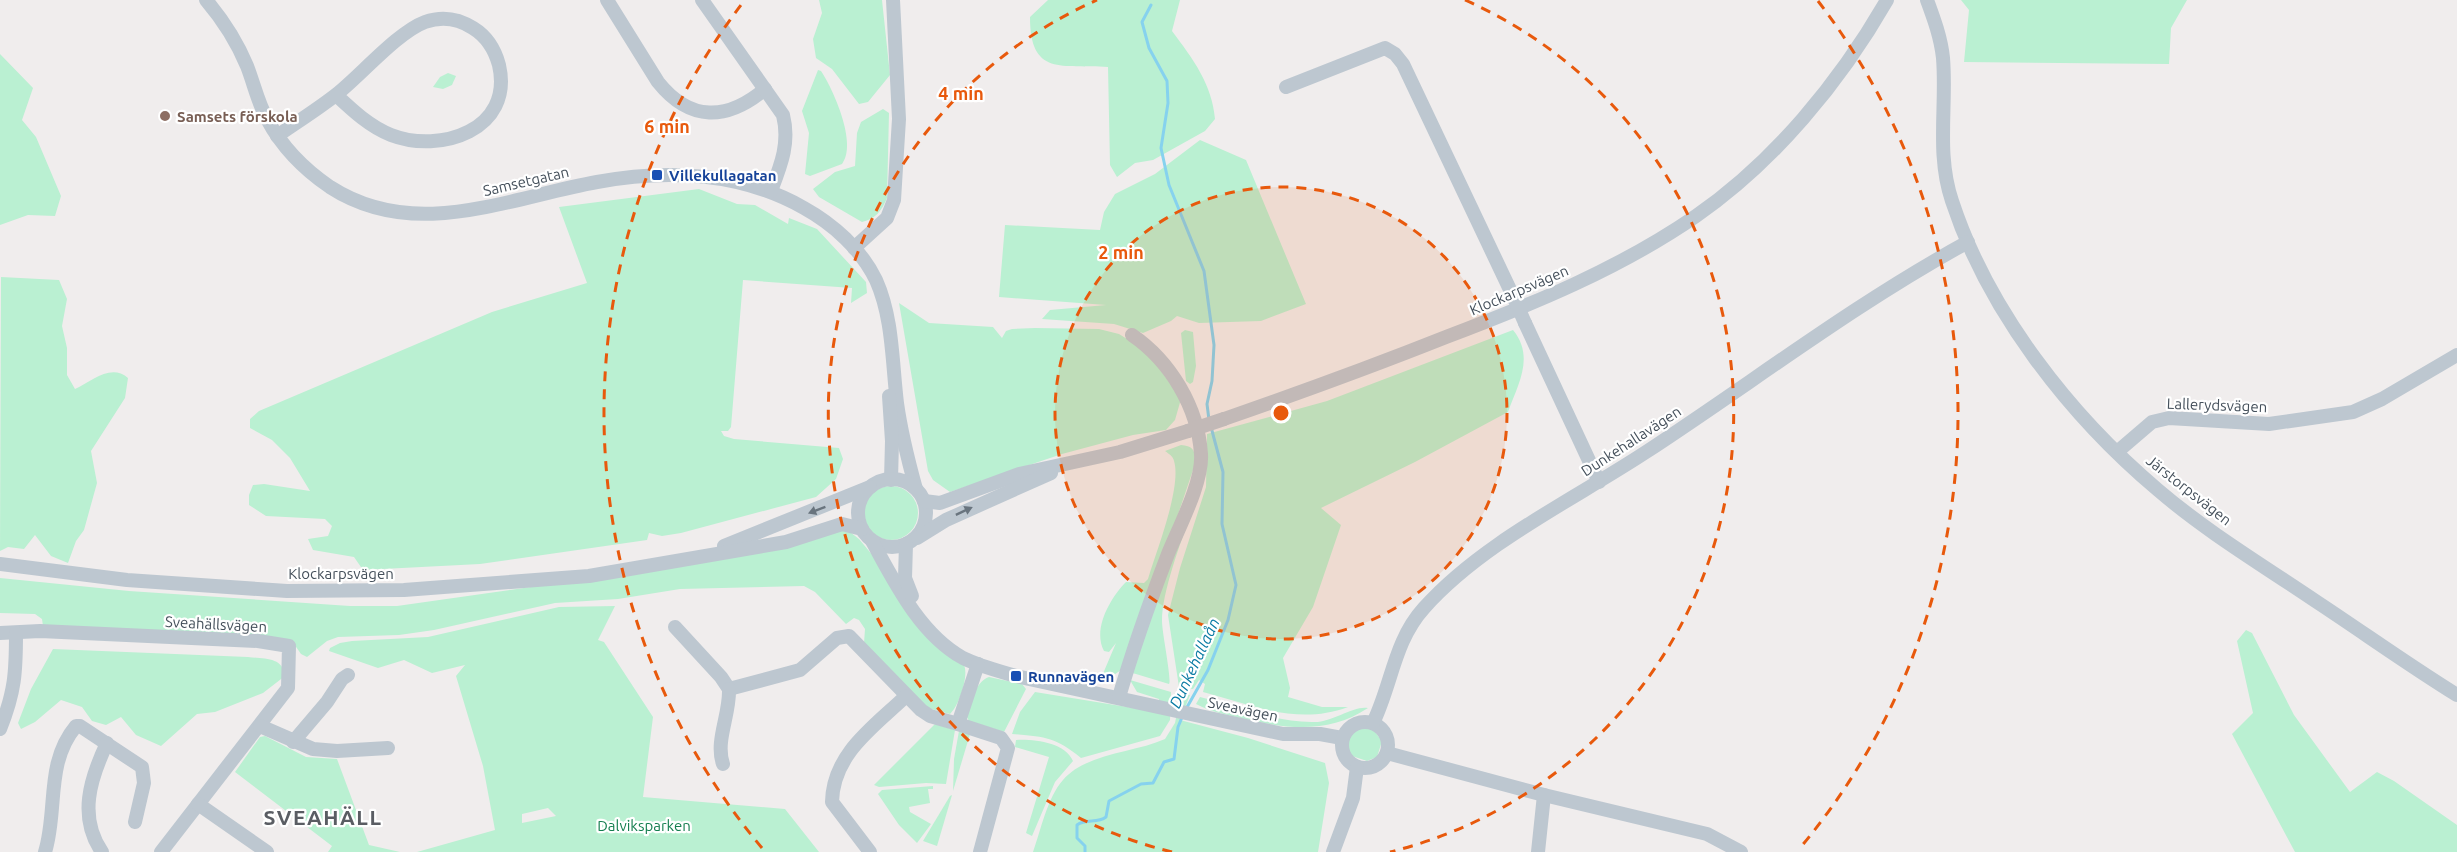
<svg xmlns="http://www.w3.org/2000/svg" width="2457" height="852" font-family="Ubuntu,sans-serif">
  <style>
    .green { fill: #baf0d2; fill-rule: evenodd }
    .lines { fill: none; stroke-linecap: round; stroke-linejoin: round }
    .stream { stroke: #86d2ee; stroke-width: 3 }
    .minor { stroke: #bdc7d0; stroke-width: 14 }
    .minor-bridge { stroke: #bdc7d0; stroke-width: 14 }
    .oneway { fill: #69747e }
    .ring { fill: none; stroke: #e8590c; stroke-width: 3; stroke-dasharray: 10 8 }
    .education-dot { fill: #8d6e63; stroke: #fff; stroke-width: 2 }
    .transit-dot { fill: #1a4fb4; stroke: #fff; stroke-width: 2 }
    .labels { text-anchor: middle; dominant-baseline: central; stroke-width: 4.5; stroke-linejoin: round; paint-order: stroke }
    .education-label { font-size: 15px; font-weight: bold; fill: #785e54; stroke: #fff; text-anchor: start }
    .transit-label { font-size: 15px; font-weight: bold; fill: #164399; stroke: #fff; text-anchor: start }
    .street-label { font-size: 15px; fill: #45505b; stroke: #fff }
    .park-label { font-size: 15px; fill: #147e4f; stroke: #fff }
    .water-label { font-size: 16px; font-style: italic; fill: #097aa3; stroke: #fff }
    .district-label { font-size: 21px; font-weight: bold; letter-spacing: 1.5px; fill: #5a5d63; stroke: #fff }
    .centre { fill: #e8590c; stroke: #fff; stroke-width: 3 }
    .ring-label { font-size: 18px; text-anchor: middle; font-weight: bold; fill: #e8590c; stroke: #fff; stroke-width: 4.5; stroke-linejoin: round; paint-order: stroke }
  </style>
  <rect width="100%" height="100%" fill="#f0eded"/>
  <g class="green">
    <polygon points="819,0 882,0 890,75 868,102 859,104 832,69 816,58 813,39 822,13"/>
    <path d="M1048,0H1180L1172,31C1193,59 1212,84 1215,119L1205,131L1153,160L1135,163L1117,177L1110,165L1108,67C1062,64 1030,77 1030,17Z"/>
    <polygon points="1961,0 2187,0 2171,28 2169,64 1964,62 1969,10"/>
    <polygon points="0,54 33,88 22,120 36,137 61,196 55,216 28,215 0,225"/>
    <path d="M818,70L821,71C833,89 858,144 842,164L810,176L805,174L809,133L802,111Z"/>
    <polygon points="448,73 456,76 452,85 443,89 433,87 440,77"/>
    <path d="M883,109L889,113L887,198C882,210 876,219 862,222L819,197L813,189L835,172L855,166L857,133L861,122Z"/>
    <polygon points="1200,140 1246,160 1306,304 1261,321 1199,323 1177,316 1171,321 1143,333 1114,324 1042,319 1050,310 1106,305 999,297 1005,225 1100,230 1104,212 1115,194 1155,174"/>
    <polygon points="699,189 737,204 755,205 788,224 789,218 817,229 866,282 867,293 851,303 852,288 743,280 731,427 728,431 721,431 724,436 734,439 839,448 843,459 836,479 816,497 681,533 662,536 649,533 647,540 480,564 363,570 354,557 313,550 308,539 328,536 332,526 325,519 266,516 249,505 249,495 253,485 264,484 310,491 290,458 272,440 250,428 250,419 259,411 492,312 587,283 559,207"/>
    <path d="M1,277L59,280L67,299L62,326L67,348V375L75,389C92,381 111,363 128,378L125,398L91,451L97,483L84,530L76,541L68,563L51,556L35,535L24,549L8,547L0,551Z"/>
    <polygon points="899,303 929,323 993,327 1002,338 1006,331 1012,329 1035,328 1099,329 1119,334 1148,352 1181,399 1175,420 1166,430 1133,435 1062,454 950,492 933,480 928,471"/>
    <polygon points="1185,330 1193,332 1196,366 1193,382 1190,384 1186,381 1181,333"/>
    <path d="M1513,330C1535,357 1518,384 1508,412L1415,462L1321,508L1341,525L1313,607L1283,658L1290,688L1288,697L1322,707H1348C1297,726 1253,705 1203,692L1205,684L1199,680L1193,689L1179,687L1168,615L1180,568L1206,487L1207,434L1327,401Z"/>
    <path d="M1181,445C1196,446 1196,454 1194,467L1158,574L1121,670L1108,679L1102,676L1116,643L1109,652L1104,651C1092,629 1111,597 1126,582L1144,583L1148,579C1156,552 1182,487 1174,461C1173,456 1169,454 1165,451Z"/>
    <path d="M1202,483C1190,519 1162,585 1162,621C1162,633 1172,680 1169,684L1136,674L1132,673L1131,668Z"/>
    <circle cx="891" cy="513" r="27"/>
    <path d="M841,530L850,532L859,539L964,665C969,676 959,706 950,714L924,707L864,643L865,629L859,620L854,618L846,624L815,592L804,586L680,589L618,599L555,603L434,630L399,635L338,637L327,641L307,657L301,654L294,644L43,626L42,619L35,614L0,613V578L129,591L350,606H397L545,585Z"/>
    <path d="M615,606L598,640L604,642L653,717L643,797L785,809L819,852H417L495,830L483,766L456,676L465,665L432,673L404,660L378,668L329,651L330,648L340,643L352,641L428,637L559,607ZM548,808L556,816L522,823V814Z"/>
    <polygon points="2246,630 2252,633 2294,715 2350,792 2377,772 2394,781 2457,825 2457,852 2295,852 2232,734 2253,713 2237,641"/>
    <path d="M53,649L248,657C265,659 283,657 285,676L263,693L215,712L197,714L161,746L136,735L121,717L106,725L92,721L82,707L61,700L35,722L21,729L18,723L31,689Z"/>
    <path d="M989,677L1022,684L1026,689L1004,732L969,721L966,715C971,703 975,682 989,677Z"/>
    <path d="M1130,680L1171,692L1170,720L1160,736L1081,758C1055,737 1045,737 1012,734L1020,712L1035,692L1158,712L1159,699L1137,692Z"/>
    <path d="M1181,692L1190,695L1180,720L1248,738L1325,763L1329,783L1318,852H1033C1041,830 1047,798 1063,780C1086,753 1134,753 1165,739L1175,723Z"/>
    <path d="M1200,697C1236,706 1277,723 1315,722C1332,722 1355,705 1368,708C1329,734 1288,729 1244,719C1228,715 1211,712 1196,704Z"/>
    <polygon points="935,724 955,730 946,784 926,783 879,787 874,785"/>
    <path d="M1360,727L1372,728L1382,741L1377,757L1367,761L1352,756C1344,745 1348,733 1360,727Z"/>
    <polygon points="959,731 970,734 953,791 954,759"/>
    <polygon points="265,736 306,757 337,759 369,845 400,852 328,852 332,846 235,772 260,737"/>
    <path d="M1016,740C1033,739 1065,742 1073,761L1055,782L1032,836L1026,833L1049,757L1015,747Z"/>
    <polygon points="933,786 933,789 928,789 930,803 909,807 910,812 931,824 917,843 899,825 878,794 882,790"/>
    <polygon points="952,795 937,846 923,841 950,796"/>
  </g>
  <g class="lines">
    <g class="stream">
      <polyline points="1151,5 1142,22 1149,48 1167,81 1168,103 1161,148 1169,185 1204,271 1214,345 1212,381 1207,404 1209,420"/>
      <polyline points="1186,709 1208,670 1228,620 1236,585 1222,524 1223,472 1211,427"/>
      <path d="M1085,852V846L1077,838V825C1086,818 1097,824 1106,817L1109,801L1141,784L1153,783L1164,762L1174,759L1178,727L1183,715"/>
    </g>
    <g class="minor">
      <path d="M206,0C223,20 237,42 247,66C254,84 258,103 267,119C282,147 305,170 330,187C415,242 508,198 597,182C666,169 741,172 804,208C833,224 861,249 876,280C893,318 892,362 897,403C901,432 908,460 916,489"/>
      <path d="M607,0L658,82C690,122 727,121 765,89"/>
      <path d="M702,0L783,115C790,143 781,165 771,191"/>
      <path d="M1927,0C1934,19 1941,38 1943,58C1947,106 1936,154 1952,201C1988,311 2070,416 2158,490C2207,532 2264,566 2317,602C2364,633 2410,666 2457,695"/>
      <polyline points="1286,87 1385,48 1395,54 1403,64 1513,296"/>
      <path d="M277,136C297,122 318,109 337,94C361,75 398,32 425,22C442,16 459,19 473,28C486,36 495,50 499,65C514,130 440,154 391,135C370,127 352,110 336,95"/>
      <polyline points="854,248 887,218 894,200 899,119 893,0"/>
      <polyline points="1525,323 1599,482"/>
      <polyline points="889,396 892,441 891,480"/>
      <path d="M1224,419C1299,393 1373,366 1446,337C1533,304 1619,269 1696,216C1774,162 1840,82 1887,0"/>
      <polyline points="2117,452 2152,422 2169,418 2269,424 2353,412 2382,399 2457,355"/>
      <circle cx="892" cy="513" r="34"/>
      <polyline points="924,501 940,503 1019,474 1120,452 1188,431"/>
      <polyline points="917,538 946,520 1051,473"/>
      <path d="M872,541C895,583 920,634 963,658C979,666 999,671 1016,676L1283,734H1320L1342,738"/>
      <polyline points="906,544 905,578 912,596"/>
      <polyline points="724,546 870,487"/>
      <polyline points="0,564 127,580 287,591 404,590 589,576 786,542 842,524 862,529"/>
      <polyline points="675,627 721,677 729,689 800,670 837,638 849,636 921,710 930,716 958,724 978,664"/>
      <polyline points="0,633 40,631 258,641 289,646 288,688 161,852"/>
      <path d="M1119,697C1133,649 1150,601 1168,554C1179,527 1203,482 1201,454C1198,407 1170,361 1132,335"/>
      <circle cx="1365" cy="745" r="23"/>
      <path d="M1373,723C1392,684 1394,641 1424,608C1482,543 1573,500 1646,452C1753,382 1856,303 1968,242"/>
      <polyline points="958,724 1001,738 1008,748 980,852"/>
      <polyline points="260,726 313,749 337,751 388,748"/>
      <path d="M0,729C15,692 16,672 16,633"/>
      <polyline points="293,742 327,702 342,679 348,675"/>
      <polyline points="1387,753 1544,795 1707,834 1741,852"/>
      <path d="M723,764C715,741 730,715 729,689"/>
      <polyline points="198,804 267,852"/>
      <path d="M45,852C58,810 45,763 76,726H80L142,767L144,783L135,822"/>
      <path d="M102,852C78,817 90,779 107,743"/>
      <path d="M870,852L832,802C833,753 875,726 906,696"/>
      <polyline points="1333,852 1353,798 1357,767"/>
      <polyline points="1538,852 1544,795"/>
    </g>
    <g class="minor-bridge">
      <polyline points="1513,296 1525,323"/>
      <polyline points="1188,431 1224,419"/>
    </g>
  </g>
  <defs><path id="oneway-solid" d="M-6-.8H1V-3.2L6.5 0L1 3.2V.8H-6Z" transform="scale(1.5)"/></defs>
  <g class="oneway">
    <use href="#oneway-solid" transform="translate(817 510) rotate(159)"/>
    <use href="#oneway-solid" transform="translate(964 511) rotate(-25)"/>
  </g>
  <circle cx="1281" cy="413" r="226" fill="#e8590c" fill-opacity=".12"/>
  <g class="ring">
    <circle cx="1281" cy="413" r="226"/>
    <path d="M1172 852A452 452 0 0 1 1097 0M1465 0A452 452 0 0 1 1390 852"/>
    <path d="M762 848A677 677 0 0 1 744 1M1818 1A677 677 0 0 1 1800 848"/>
  </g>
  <circle class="education-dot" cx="165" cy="116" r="6"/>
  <g class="transit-dot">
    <rect x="651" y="169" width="12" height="12" rx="3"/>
    <rect x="1010" y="670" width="12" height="12" rx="3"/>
  </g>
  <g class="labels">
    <g class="education-label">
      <text x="177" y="116">Samsets förskola</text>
    </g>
    <g class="transit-label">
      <text x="669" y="175">Villekullagatan</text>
      <text x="1028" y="676">Runnavägen</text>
    </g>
    <g class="street-label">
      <text transform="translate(526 181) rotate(-13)">Samsetgatan</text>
      <text transform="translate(1519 290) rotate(-23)">Klockarpsvägen</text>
      <text transform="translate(2217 405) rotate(2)">Lallerydsvägen</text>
      <text transform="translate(1631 441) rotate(-33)">Dunkehallavägen</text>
      <text transform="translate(2189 490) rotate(38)">Järstorpsvägen</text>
      <text x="341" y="573">Klockarpsvägen</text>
      <text transform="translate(216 624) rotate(3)">Sveahällsvägen</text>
      <text transform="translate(1243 709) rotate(12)">Sveavägen</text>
    </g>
    <g class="park-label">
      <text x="644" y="825">Dalviksparken</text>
    </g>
    <g class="water-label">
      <text transform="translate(1194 663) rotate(-65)">Dunkehallaån</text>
    </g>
    <g class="district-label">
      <text x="323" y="817">SVEAHÄLL</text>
    </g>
  </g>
  <circle cx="1281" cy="413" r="9" class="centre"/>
  <g class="ring-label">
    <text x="961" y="100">4 min</text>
    <text x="667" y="133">6 min</text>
    <text x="1121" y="259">2 min</text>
  </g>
</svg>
